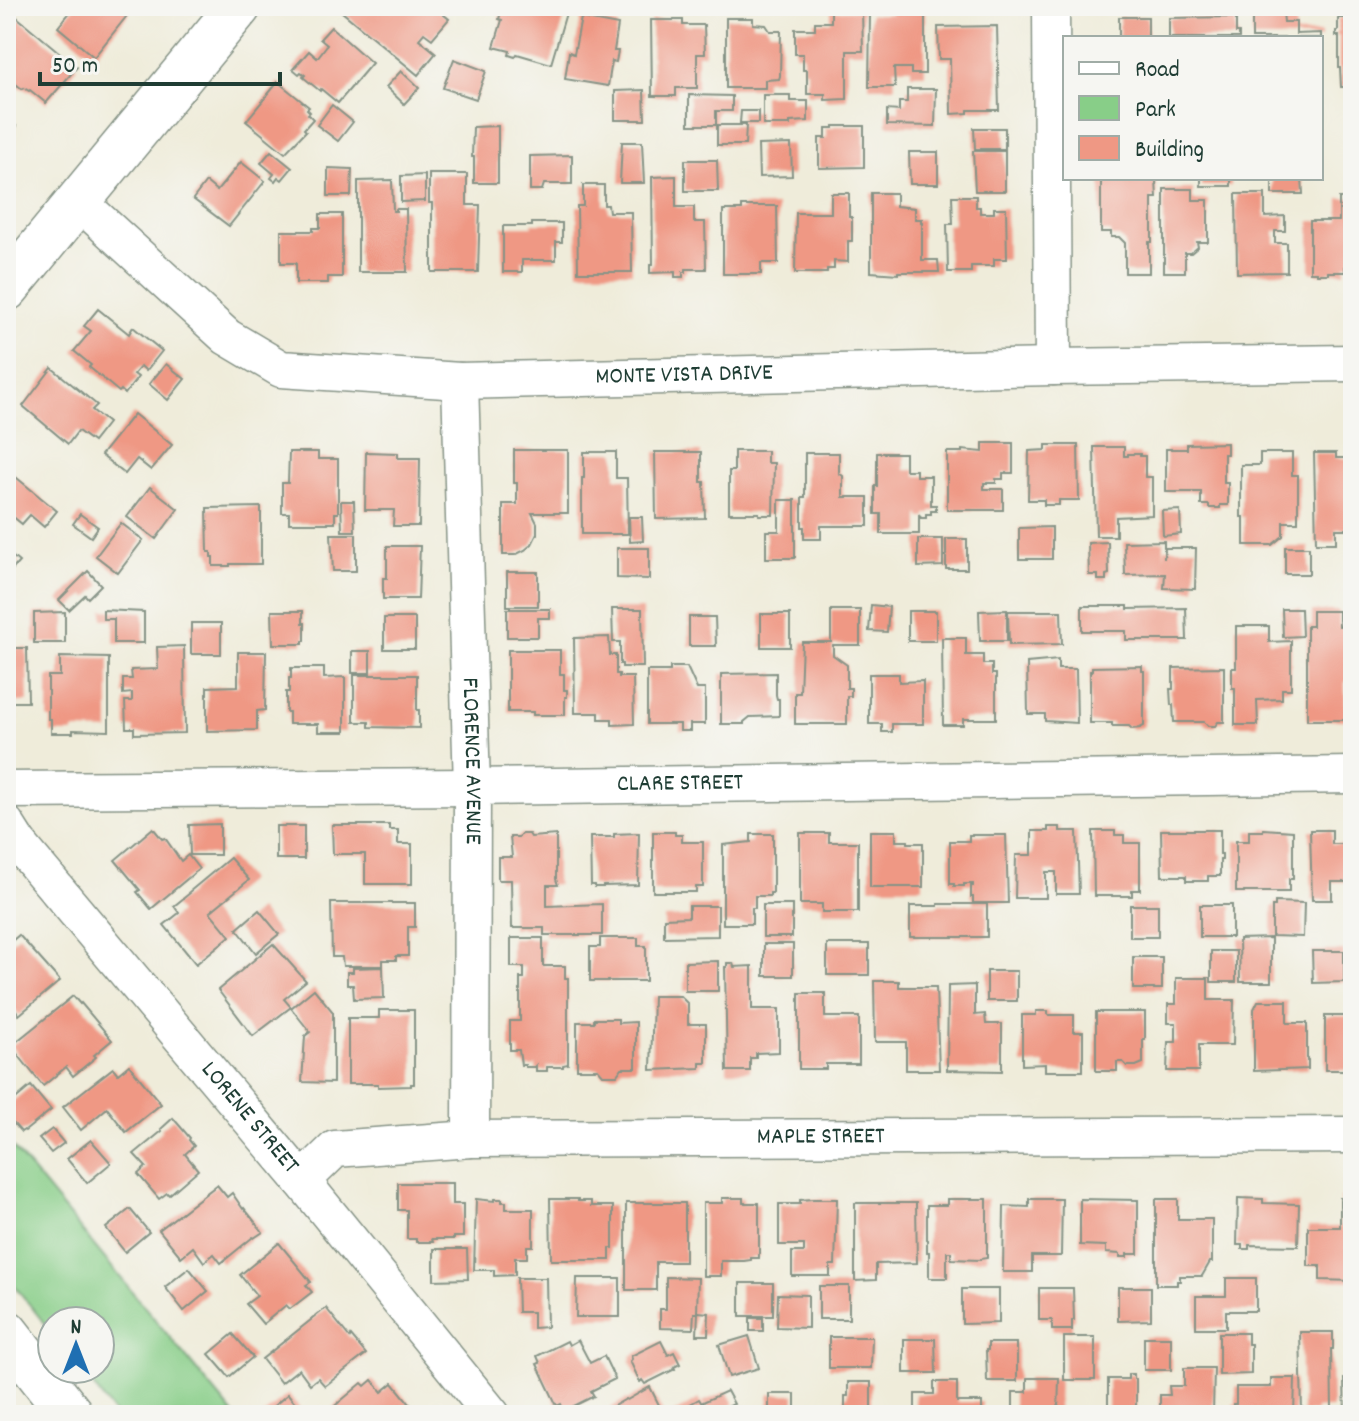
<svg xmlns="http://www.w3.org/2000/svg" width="1359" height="1421" font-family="Dekko,sans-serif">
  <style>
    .green { fill: #88ce88; stroke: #54865e; stroke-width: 2 }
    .building { fill: #ef9884 }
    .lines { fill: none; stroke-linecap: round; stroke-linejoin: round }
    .minor-casing { stroke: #879487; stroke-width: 39 }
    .tertiary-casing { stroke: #879487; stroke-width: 47 }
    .secondary-casing { stroke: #879487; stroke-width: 47 }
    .minor { stroke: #fff; stroke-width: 36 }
    .tertiary { stroke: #fff; stroke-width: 44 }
    .secondary { stroke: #fff; stroke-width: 44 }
    .labels { text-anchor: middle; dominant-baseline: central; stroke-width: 7; stroke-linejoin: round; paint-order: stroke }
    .street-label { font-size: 24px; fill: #1f3d34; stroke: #f6f6f2 }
  </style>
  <rect width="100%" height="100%" fill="#f6f6f2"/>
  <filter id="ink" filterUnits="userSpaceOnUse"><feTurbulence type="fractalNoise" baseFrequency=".0125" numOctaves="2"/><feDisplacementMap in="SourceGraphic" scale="16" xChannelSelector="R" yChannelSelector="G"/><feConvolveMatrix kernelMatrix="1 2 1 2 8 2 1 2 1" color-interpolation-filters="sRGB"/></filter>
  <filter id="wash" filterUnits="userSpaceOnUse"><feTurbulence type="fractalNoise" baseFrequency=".006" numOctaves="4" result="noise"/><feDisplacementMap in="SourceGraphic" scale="32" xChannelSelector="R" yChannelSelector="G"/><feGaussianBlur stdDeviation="1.8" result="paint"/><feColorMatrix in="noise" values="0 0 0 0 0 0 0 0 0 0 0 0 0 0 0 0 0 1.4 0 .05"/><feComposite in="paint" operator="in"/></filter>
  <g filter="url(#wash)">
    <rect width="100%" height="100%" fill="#efecda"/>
    <polygon class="green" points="6,1139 234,1415 115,1415 81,1369 100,1369 100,1321 52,1321 52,1333 6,1275"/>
    <g id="blocks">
      <g class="building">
        <polygon points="75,6 123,6 130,12 94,57 58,27"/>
        <polygon points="345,6 433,6 449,19 432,39 424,33 419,39 436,53 418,75 341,11"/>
        <polygon points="507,6 529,13 531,6 542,6 566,13 551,64 517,54 515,57 509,55 510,51 494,47 502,20 499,19 501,12 505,13"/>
        <polygon points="6,8 77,67 46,103 30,90 29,91 24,88 22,89 6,76"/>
        <polygon points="862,10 863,51 847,51 847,99 825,100 825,94 807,94 807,70 803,70 803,54 795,54 795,29 815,29 815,22 831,22 831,11"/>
        <polygon points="891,11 925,11 925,74 911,74 911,68 894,68 895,87 869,87 870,14 891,14"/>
        <polygon points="1252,12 1283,12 1284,22 1296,22 1296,34 1321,33 1321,38 1252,38"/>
        <rect x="1119" y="17" width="29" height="21"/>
        <polygon points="1236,17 1236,33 1239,33 1239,38 1169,38 1169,18"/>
        <polygon points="581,18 618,25 614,51 618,51 616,62 612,61 608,86 565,79 569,52 574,54"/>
        <polygon points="726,18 753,18 753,24 766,25 770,31 781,31 780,76 779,79 765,80 765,88 726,88"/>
        <polygon points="1338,18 1353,18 1353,87 1341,87 1340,68 1339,68 1339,36 1336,36 1336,31 1338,31"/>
        <polygon points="651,20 683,20 683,25 704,25 705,54 697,54 697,88 676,88 676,96 652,96"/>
        <polygon points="997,26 999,110 968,110 968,113 951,114 950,59 939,59 938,27"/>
        <polygon points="331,27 372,63 338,103 321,89 320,91 303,77 305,75 301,72 299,74 293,69 309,51 317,58 327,45 320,39"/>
        <polygon points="454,59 486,71 476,99 443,88"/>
        <polygon points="401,71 419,88 404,104 386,87"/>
        <polygon points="278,82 309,107 307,109 310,112 308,114 313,119 304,129 306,131 285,153 246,121"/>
        <polygon points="907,89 936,89 935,126 887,125 887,110 899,111 899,102 907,102"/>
        <polygon points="644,90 645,120 615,120 615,91"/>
        <polygon points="689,95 732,96 732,111 716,111 716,125 689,125"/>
        <polygon points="763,95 790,95 790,101 808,101 808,121 790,122 790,125 763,125"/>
        <polygon points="332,105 353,122 338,141 317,125"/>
        <polygon points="6,111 13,117 10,121 16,126 8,136 15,142 6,153"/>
        <polygon points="741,111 758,111 758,123 740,123"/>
        <polygon points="717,125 746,125 745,145 717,145"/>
        <polygon points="498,126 498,183 474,183 474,157 472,157 473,127"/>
        <polygon points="834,126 864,126 864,167 819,168 819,138 826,138 826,128 834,128"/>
        <polygon points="974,128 1005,128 1005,149 975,149"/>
        <polygon points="622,142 642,142 644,183 620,183"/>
        <polygon points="791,144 792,176 759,177 758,145"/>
        <polygon points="271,151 292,168 282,180 278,177 275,181 271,178 274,174 261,163"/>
        <polygon points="973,151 1005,151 1005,191 975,191"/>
        <polygon points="909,152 938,152 938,184 910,184"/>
        <polygon points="572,155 572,184 544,184 542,190 530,190 530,156"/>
        <polygon points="685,160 717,160 718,191 685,191"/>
        <polygon points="241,162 265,181 229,226 193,199 206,182 217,191"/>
        <polygon points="328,168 352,169 351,196 328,196"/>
        <polygon points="429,174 467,174 467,205 480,205 478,272 432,272 432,203 429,203"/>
        <polygon points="425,175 425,201 401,202 401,176"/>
        <polygon points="676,176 676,207 694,207 694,222 705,222 706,269 686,269 686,272 683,272 683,277 675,277 675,272 650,273 650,265 653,265 652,177"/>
        <polygon points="1101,178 1156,180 1157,198 1152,198 1152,242 1149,242 1149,273 1125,273 1125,243 1119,237 1111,237 1111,232 1101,232"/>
        <rect x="1201" y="178" width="30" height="8"/>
        <polygon points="1272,178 1302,178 1303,194 1272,194"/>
        <polygon points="392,180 393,211 396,211 396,209 406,209 407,272 358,272 358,181"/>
        <polygon points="583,185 604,185 604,205 608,205 609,212 631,212 632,272 578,272 577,206 583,206"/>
        <polygon points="1164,189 1193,189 1193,200 1208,200 1208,242 1197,242 1198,247 1191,253 1185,253 1185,272 1164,272"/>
        <polygon points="831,193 849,193 849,217 852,217 852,241 848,241 848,262 834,261 834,269 827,269 827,273 795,273 796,213 831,213"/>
        <polygon points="871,193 896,193 896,206 915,208 915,219 922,219 922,260 938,260 939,272 898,272 898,274 871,272"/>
        <polygon points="1236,194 1265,194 1265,217 1285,216 1285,231 1275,231 1275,243 1287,243 1287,272 1237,273"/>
        <polygon points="952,196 976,196 976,207 980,207 980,213 994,213 994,208 1006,208 1007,259 994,259 994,266 971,266 971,272 948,272 947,224 953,224"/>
        <polygon points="1339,198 1353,198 1353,264 1345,264 1345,272 1328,272 1328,274 1317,274 1317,272 1310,272 1310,221 1339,221"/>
        <polygon points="742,206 777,206 778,263 761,263 761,274 723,274 723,210 742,210"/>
        <polygon points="320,214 342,214 342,277 328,277 328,283 296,283 296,263 281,263 281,231 313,231 313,228 320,228"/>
        <polygon points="532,223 562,223 562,242 556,242 556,260 522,260 522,272 503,272 503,226 532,226"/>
        <polygon points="98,309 129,334 133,327 162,351 146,371 141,366 134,374 138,377 125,394 121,390 119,392 89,367 91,365 74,351 91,331 84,326"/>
        <polygon points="166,364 185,379 168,400 149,384"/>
        <polygon points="52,368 97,405 92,410 108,423 93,442 78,431 68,444 23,406"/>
        <polygon points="134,414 172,445 151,470 137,459 125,474 101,455"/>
        <polygon points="983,443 1013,443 1013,473 1003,473 1003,479 996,479 996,483 984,483 984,489 1003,489 1003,510 947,510 947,452 962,452 962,450 983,452"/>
        <polygon points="1227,443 1227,454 1224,454 1224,483 1228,483 1228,505 1220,505 1220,508 1209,508 1209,505 1201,505 1201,492 1166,492 1166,449 1187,449 1187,444"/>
        <polygon points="1046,445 1078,445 1079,500 1059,500 1059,505 1044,505 1044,500 1028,500 1029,451 1046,450"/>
        <polygon points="1094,447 1124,447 1124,456 1128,456 1128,454 1140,454 1140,456 1145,456 1145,477 1152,477 1152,515 1116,517 1116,536 1096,536"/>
        <polygon points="514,450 568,450 568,513 532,513 537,523 537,534 532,544 525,550 515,555 503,555 503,504 517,504 517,483 514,483"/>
        <polygon points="734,451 767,451 767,463 774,463 773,515 759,515 759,513 729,513 729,471 734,471"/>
        <polygon points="289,452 318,452 318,459 338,459 338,513 335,513 335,523 289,523 289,513 282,513 282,483 288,483"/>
        <polygon points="366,452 398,453 398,458 420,458 419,526 393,526 394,510 365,510"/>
        <polygon points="584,452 616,452 616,478 627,478 628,534 582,534 582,478 584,478"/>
        <polygon points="655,452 701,452 701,482 704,482 705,518 656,519"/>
        <polygon points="805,453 839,453 839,473 843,476 843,497 868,497 868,526 821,526 821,539 804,539 804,527 802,527 802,497 805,497"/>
        <polygon points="877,453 905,453 905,470 916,470 916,476 931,476 931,505 936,505 936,511 931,511 931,514 926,514 926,518 921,518 919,514 919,534 881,534 881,514 875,514 875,486 877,486"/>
        <polygon points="1260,453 1292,453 1292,475 1298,475 1298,522 1283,522 1283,536 1272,545 1244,545 1244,517 1241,517 1241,465 1260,465"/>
        <polygon points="1314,453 1336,453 1336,458 1353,458 1353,529 1336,529 1336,543 1316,543"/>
        <polygon points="6,469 57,511 44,527 30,515 22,524 6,511"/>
        <polygon points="150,487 178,509 156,539 127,517"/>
        <polygon points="779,500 795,500 795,558 766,558 766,531 779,531"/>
        <polygon points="341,501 354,501 355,531 342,531"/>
        <polygon points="261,507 261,564 230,564 230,566 213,566 213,557 211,557 211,552 208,552 207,508"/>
        <polygon points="1180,510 1181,534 1163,536 1162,511"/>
        <polygon points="80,514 98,527 91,537 73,524"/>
        <polygon points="629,517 642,517 643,541 630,542"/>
        <polygon points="121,523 143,540 118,573 96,556"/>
        <polygon points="1052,527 1052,559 1019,559 1019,528"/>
        <polygon points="331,534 356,534 356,571 333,571"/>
        <polygon points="918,539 943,539 943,566 918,567"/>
        <rect x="946" y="539" width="21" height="30"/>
        <polygon points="1164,541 1164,559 1165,548 1196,548 1195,589 1164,588 1165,574 1125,575 1124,542"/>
        <polygon points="1108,542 1109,574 1106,575 1106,580 1098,580 1098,575 1089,575 1088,543"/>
        <polygon points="387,546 420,546 418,599 383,599 383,578 387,578"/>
        <rect x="1285" y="547" width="24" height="27"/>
        <polygon points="617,548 649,548 649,579 617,578"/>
        <polygon points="6,551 19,562 6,577"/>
        <polygon points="88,571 101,585 88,598 85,595 69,610 59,600"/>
        <rect x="507" y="572" width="31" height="34"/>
        <polygon points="871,605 889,607 887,632 869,631"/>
        <polygon points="1082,606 1128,606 1128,609 1186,608 1187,640 1126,640 1126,631 1082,631"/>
        <polygon points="507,609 550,609 550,618 538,618 538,637 507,637"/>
        <polygon points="612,609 642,609 643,667 622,667 622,664 620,664 620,642 613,642"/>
        <polygon points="1282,609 1301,609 1302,636 1283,637"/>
        <polygon points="103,610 144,612 144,643 114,643 114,619 103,619"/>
        <polygon points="831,610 860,610 860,645 833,645 833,655 847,665 847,688 851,688 851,696 847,696 847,724 795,724 795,693 800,693 802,642 831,642"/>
        <polygon points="1007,610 1007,641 980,641 979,611"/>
        <polygon points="272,611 303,611 303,623 305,623 305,641 303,641 303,644 273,644"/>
        <rect x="908" y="611" width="28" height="30"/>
        <polygon points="1008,611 1061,611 1062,644 1009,645"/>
        <polygon points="1312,611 1339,611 1339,626 1353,626 1353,682 1345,682 1346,720 1307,720 1307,626 1312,626"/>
        <polygon points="65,612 65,643 34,643 34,613"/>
        <rect x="761" y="614" width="29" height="33"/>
        <polygon points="689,617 715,617 716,646 689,646"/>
        <rect x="384" y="618" width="31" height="31"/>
        <rect x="191" y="623" width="30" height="31"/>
        <polygon points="1236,626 1269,626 1269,642 1291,641 1291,689 1282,689 1282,699 1257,700 1258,725 1235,725 1235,688 1232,688 1232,668 1236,668"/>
        <polygon points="609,637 610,655 616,655 616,674 619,674 619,677 633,677 634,724 612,725 612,719 599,719 599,713 575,713 574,638"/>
        <polygon points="942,638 966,638 966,655 983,655 983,664 992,664 992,674 996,674 996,719 963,719 963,725 943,725"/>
        <polygon points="184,646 185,733 134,734 134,728 126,728 125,701 132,701 132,693 123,694 123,679 132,679 131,670 158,669 157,647"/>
        <polygon points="6,648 27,648 28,702 6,702"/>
        <polygon points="508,650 560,650 560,674 564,674 564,690 567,690 567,697 565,697 565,715 533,715 533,712 508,712"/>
        <rect x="352" y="651" width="18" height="22"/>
        <polygon points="238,652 266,652 265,710 257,711 257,730 207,731 207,687 238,686"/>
        <polygon points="60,657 109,658 109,731 73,730 73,733 51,733 51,719 48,719 48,676 60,676"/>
        <polygon points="1058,660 1058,669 1076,669 1077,723 1045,721 1045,714 1028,714 1027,663"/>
        <polygon points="1142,666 1142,671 1144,671 1144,726 1140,728 1132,729 1129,726 1112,726 1112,723 1090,723 1090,671 1092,671 1092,667"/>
        <polygon points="670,667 687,667 697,689 705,689 705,724 690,724 690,731 680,731 680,724 647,724 647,671 670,671"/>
        <polygon points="1224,667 1224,722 1218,722 1215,726 1208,726 1204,722 1174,722 1173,705 1171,705 1170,689 1173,689 1173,668"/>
        <polygon points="291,668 324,668 324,678 345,677 345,732 318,732 318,724 289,724 289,712 286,712 286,692 289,692 289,678 291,678"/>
        <polygon points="776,673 776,695 777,699 779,699 779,716 750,717 744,722 744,724 721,724 721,674"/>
        <polygon points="869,674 899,674 899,682 923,681 923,724 892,724 892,732 882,732 882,724 869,724"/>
        <polygon points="354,675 417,675 417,710 419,710 419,728 369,727 369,722 354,722"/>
        <polygon points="220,824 220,855 190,855 189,825"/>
        <polygon points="332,825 389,825 389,830 398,830 398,844 412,844 412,884 365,884 365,854 333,854"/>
        <rect x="276" y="826" width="28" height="33"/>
        <polygon points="1048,827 1060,827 1060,831 1077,831 1079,894 1056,894 1056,872 1046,872 1046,898 1015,898 1016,855 1032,855 1032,831 1048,831"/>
        <polygon points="153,828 162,839 165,838 181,861 188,855 199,869 151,909 137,892 140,890 115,860"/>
        <polygon points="1263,829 1293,831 1293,879 1289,879 1289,892 1236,892 1236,841 1249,841 1249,831 1263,831"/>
        <polygon points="1161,830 1220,830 1220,854 1222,854 1222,860 1220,860 1220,876 1208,876 1208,881 1186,881 1186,876 1162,876"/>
        <polygon points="1310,830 1332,830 1332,844 1347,844 1347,840 1353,840 1353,882 1332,882 1332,900 1312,900"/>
        <polygon points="870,831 896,831 896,841 908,841 908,843 923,843 923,887 870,887"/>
        <polygon points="1093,831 1115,831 1115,835 1124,835 1124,843 1140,843 1140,890 1132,890 1132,896 1094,896"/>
        <polygon points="653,832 675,832 675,835 682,835 682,842 703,842 703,887 696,887 696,892 653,892"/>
        <polygon points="639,833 638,885 603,886 603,887 595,887 595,885 591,885 590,837 614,837 614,834"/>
        <polygon points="800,833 829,833 829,842 858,842 858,912 822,912 822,904 800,904"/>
        <polygon points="521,834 529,834 531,837 556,835 556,879 558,885 547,885 547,906 602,904 602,935 544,935 544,928 512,928 511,880 498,880 498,857 512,857 510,837 519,837"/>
        <polygon points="751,834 773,834 773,893 770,893 770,896 755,896 755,908 752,908 752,924 723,924 723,845 751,842"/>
        <polygon points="969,835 1006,835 1008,903 973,903 973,897 971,897 971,886 973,886 973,884 964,884 964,886 954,886 954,884 950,884 950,841 969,841"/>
        <polygon points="230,858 249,880 210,912 230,936 196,964 164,925 179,913 174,906 190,893 189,892"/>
        <polygon points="1275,902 1304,903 1303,937 1272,936 1272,906 1275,906"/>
        <polygon points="331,903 415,903 415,927 408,927 408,956 396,956 396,960 383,960 383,966 343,966 342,957 332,957"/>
        <polygon points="938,904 987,904 987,937 910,937 910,906 938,906"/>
        <rect x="763" y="905" width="29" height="32"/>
        <rect x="1130" y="905" width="28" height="32"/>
        <rect x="1200" y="905" width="32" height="32"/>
        <polygon points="689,906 718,906 718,936 664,937 664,918 689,917"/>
        <polygon points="259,910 279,934 256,953 237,929"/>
        <polygon points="19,935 60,981 19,1015 16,1010 14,1012 10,1007 6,1010 6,946"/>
        <polygon points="511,938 543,938 543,966 565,966 565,978 568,978 568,1064 563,1065 563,1067 547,1067 547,1071 536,1071 536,1065 534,1067 525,1067 525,1065 521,1065 519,1050 510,1050 510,1021 520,1021 520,978 524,978 524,967 511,967"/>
        <polygon points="600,938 638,938 638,946 646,946 646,981 590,981 590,947 600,947"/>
        <polygon points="1271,938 1271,982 1240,982 1239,939"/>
        <polygon points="273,944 306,981 284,999 291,1007 253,1036 218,990"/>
        <rect x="764" y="944" width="29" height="32"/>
        <rect x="827" y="944" width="42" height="31"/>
        <rect x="1211" y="951" width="25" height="31"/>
        <polygon points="1312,951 1344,951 1344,982 1313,983"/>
        <rect x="1133" y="957" width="29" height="32"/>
        <polygon points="718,961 718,991 685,991 685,962"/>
        <polygon points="727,963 733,963 734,967 752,966 752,1009 779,1009 779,1052 756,1053 756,1058 750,1058 750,1071 727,1071 725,967 727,967"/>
        <polygon points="383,967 384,998 354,999 353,985 347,985 347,972 353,972 353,968"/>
        <rect x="987" y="971" width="30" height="30"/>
        <polygon points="1176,978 1208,978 1208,1000 1234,1000 1233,1045 1199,1045 1199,1071 1167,1071 1168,1042 1176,1042 1176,1023 1168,1023 1168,1004 1176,1004"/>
        <polygon points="874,981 899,981 899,987 936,987 939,1070 906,1070 906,1042 875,1042"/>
        <polygon points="975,985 975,1015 985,1014 986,1024 1002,1024 1002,1071 947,1070 948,986"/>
        <polygon points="314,989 333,1012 333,1083 302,1082 305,1036 310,1032 291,1008"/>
        <polygon points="799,993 825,993 825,1017 859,1017 859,1064 826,1064 826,1069 799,1069"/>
        <polygon points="73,996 80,1004 81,1003 112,1040 94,1055 96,1057 73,1076 66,1067 43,1086 11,1046"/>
        <polygon points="653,996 680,996 688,1004 688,1024 706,1024 706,1063 700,1063 700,1068 651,1070"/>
        <polygon points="1258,1001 1287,1001 1287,1023 1307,1023 1307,1060 1308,1060 1308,1069 1254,1071 1254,1009"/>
        <polygon points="379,1010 414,1010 414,1084 411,1084 411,1086 378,1087 378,1084 348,1084 348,1018 379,1018"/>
        <polygon points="1036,1011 1048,1011 1048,1015 1074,1015 1074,1032 1083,1032 1083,1071 1045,1071 1045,1064 1022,1065 1022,1015 1036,1015"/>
        <polygon points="1096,1012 1145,1012 1145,1039 1143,1039 1143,1063 1136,1066 1127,1066 1123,1062 1117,1062 1117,1071 1096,1071"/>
        <rect x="1325" y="1016" width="28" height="54"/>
        <polygon points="594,1019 618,1019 618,1023 636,1022 636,1068 622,1068 617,1075 603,1075 598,1069 577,1069 577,1022 594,1022"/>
        <polygon points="129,1065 161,1104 126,1132 107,1108 81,1130 63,1107 113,1068 118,1074"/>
        <polygon points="31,1086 51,1110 25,1131 24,1130 21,1132 6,1115 6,1107"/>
        <polygon points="173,1118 190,1138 189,1140 194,1146 185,1154 198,1170 169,1195 167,1193 159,1199 138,1174 146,1167 134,1154 162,1131 161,1129"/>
        <polygon points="52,1129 64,1143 51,1153 39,1139"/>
        <polygon points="91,1140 111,1163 87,1183 67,1159"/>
        <polygon points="398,1183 453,1183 453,1204 463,1204 463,1237 454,1237 454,1239 432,1239 433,1242 416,1242 416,1239 407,1239 407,1210 398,1210"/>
        <polygon points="217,1185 227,1197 232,1193 243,1209 244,1208 263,1232 254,1238 253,1237 221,1263 214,1254 204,1262 193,1247 181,1257 159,1230"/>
        <polygon points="722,1198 743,1198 743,1203 759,1203 759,1258 751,1258 751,1260 744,1261 721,1261 721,1276 703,1276 703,1203 722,1203"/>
        <polygon points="1238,1198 1263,1199 1263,1203 1299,1204 1298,1246 1249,1245 1249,1249 1242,1249 1242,1245 1237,1245"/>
        <polygon points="1340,1198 1353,1198 1353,1281 1320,1280 1320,1266 1308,1266 1308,1227 1340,1227"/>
        <polygon points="476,1199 494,1201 494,1199 502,1199 502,1202 506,1202 506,1209 533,1209 533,1246 527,1246 527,1258 515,1258 515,1275 494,1276 494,1270 474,1270"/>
        <polygon points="550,1199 578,1199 578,1201 591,1201 591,1206 613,1206 613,1248 610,1248 610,1260 551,1260"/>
        <polygon points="813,1199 837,1199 835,1265 830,1265 830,1276 792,1276 792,1252 804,1252 804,1245 779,1245 779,1204 800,1204 800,1200"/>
        <polygon points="947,1199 987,1199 987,1258 980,1259 980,1260 951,1259 951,1252 947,1252 947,1278 929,1278 929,1252 927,1252 927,1205 947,1205"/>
        <polygon points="1029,1199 1062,1199 1061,1256 1032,1256 1032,1272 1003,1272 1004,1206 1029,1207"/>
        <polygon points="1080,1199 1138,1200 1138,1254 1127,1254 1127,1257 1120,1257 1120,1254 1106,1253 1106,1246 1080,1245"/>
        <polygon points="1156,1199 1178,1199 1178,1219 1212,1219 1212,1262 1210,1262 1202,1276 1180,1276 1180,1281 1177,1281 1177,1285 1156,1285"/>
        <polygon points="626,1203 685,1203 685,1262 656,1262 656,1290 626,1290"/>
        <polygon points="855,1203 916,1203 917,1263 876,1264 876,1280 855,1281"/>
        <polygon points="130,1209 149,1232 125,1252 106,1228"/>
        <polygon points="279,1243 311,1282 306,1285 312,1292 290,1309 286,1305 263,1324 246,1304 257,1296 240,1275"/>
        <polygon points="434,1249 467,1249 468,1279 434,1280"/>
        <polygon points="189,1268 208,1291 184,1311 165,1287"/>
        <polygon points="666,1277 698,1278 697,1313 694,1313 693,1329 660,1328 660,1309 666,1309"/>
        <polygon points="517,1278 546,1278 547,1327 533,1328 533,1312 518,1312"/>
        <polygon points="577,1278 620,1278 620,1317 576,1317"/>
        <polygon points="1226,1278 1256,1278 1256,1311 1226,1311 1226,1328 1196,1328 1196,1296 1226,1296"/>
        <rect x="740" y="1283" width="33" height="33"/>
        <rect x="819" y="1286" width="30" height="33"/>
        <polygon points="1118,1287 1151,1287 1151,1320 1118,1321"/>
        <polygon points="1039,1288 1073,1288 1074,1320 1072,1320 1072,1330 1052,1330 1052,1320 1039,1320"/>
        <polygon points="962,1289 999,1289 999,1323 962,1324"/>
        <polygon points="778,1294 808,1295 808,1328 777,1327"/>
        <polygon points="326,1308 350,1338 351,1336 366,1354 325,1386 318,1378 310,1384 299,1369 281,1383 262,1359"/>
        <polygon points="698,1312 709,1313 708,1335 697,1335"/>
        <rect x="750" y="1318" width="13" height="13"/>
        <polygon points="1300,1332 1333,1332 1333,1349 1331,1349 1332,1408 1316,1409 1316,1412 1302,1412"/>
        <polygon points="1219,1333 1248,1333 1248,1344 1251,1344 1251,1374 1219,1375"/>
        <polygon points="233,1334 253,1357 229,1377 209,1354"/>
        <polygon points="749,1336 759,1368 729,1377 719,1345"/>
        <polygon points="829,1337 872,1337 871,1368 829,1368"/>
        <rect x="1064" y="1337" width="31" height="43"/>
        <rect x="1144" y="1337" width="27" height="33"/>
        <polygon points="904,1339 935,1339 936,1373 904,1373"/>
        <polygon points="578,1340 590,1363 604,1356 615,1379 591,1391 594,1396 564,1411 561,1404 557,1406 537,1364 540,1363 537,1356 567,1341 569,1345"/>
        <polygon points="661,1341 668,1355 674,1352 680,1364 674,1367 675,1369 645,1384 642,1380 640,1382 630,1361 632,1359 631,1356"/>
        <polygon points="988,1343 1016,1343 1016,1349 1017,1349 1017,1381 987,1381 986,1350 988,1350"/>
        <polygon points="1184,1368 1214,1368 1213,1415 1160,1415 1160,1395 1170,1395 1169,1386 1184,1386"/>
        <polygon points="1128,1374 1134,1374 1134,1379 1136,1379 1136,1415 1108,1415 1108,1379 1128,1379"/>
        <polygon points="1027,1378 1059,1378 1058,1415 999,1415 999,1411 1013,1411 1013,1392 1027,1392"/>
        <polygon points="1271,1378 1295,1378 1294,1415 1233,1415 1233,1404 1236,1404 1236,1387 1271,1387"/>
        <polygon points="1344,1379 1353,1379 1353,1415 1345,1415"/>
        <polygon points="372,1380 382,1392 393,1383 418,1414 416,1415 324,1415 362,1383 365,1386"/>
        <polygon points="848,1382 871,1382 871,1409 898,1409 898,1415 845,1415 845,1396 848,1396"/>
        <polygon points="934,1382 957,1382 957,1402 982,1402 982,1415 915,1415 915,1394 934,1394"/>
        <polygon points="650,1387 664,1415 598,1415 626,1399 627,1400"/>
        <polygon points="727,1391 734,1404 710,1415 703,1402"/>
        <polygon points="288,1394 305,1415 263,1415"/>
        <polygon points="769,1394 795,1394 795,1410 821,1410 821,1415 769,1415"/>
        <polygon points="699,1399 709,1415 671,1415"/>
      </g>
    </g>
  </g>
  <g filter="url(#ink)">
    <use href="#blocks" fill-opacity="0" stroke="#879487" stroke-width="2"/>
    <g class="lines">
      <defs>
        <g id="minor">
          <polyline points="1051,6 1053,367"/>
          <path id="s1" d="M78,201L227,337L281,369L460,381L1053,367L1353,363"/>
          <path id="s2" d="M460,381L472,787L471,1139"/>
          <path id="s3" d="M6,790L472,787L1353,775"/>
          <path id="s4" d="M6,824L18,843L302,1181L492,1415"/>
          <path id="s5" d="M302,1181L335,1149L471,1139L1353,1135"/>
        </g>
        <polyline id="tertiary" points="6,1332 71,1415"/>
        <polyline id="secondary" points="6,289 239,6"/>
      </defs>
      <use href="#minor" class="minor-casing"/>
      <use href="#tertiary" class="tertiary-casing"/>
      <use href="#secondary" class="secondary-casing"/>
      <use href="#minor" class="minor"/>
      <use href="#tertiary" class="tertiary"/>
      <use href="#secondary" class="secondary"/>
    </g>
  </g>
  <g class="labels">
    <g class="street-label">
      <text stroke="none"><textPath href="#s1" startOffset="668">MONTE VISTA DRIVE</textPath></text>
      <text stroke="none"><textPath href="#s2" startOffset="380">FLORENCE AVENUE</textPath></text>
      <text stroke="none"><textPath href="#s3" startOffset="674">CLARE STREET</textPath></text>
      <text stroke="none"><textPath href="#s4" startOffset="382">LORENE STREET</textPath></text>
      <text stroke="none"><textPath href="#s5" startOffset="532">MAPLE STREET</textPath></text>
    </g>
  </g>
  <rect width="1359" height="1421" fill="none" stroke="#f6f6f2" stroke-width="32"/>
  <rect x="1063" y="36" width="260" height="144" fill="#f6f6f2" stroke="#a0aca6" stroke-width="2"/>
  <rect x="1079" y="62" width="40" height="12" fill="#ffffff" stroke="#a0aca6" stroke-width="2"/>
  <text x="1135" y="76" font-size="24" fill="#1f3d34">Road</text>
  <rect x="1079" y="96" width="40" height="24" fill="#88ce88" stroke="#a0aca6" stroke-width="2"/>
  <text x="1135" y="116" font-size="24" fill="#1f3d34">Park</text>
  <rect x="1079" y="136" width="40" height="24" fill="#ef9884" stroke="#a0aca6" stroke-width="2"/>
  <text x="1135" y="156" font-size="24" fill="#1f3d34">Building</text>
  <g transform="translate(76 1345)"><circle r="38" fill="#f6f6f2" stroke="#a0aca6" stroke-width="2"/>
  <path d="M0-6L14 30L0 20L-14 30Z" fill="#1f6fb2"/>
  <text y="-12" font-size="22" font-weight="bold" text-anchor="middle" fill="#1f3d34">N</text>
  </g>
  <path d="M40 72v12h240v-12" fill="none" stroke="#1f3d34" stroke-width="4"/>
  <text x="52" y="72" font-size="24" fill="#1f3d34" stroke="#f6f6f2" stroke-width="6" paint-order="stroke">50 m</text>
</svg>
